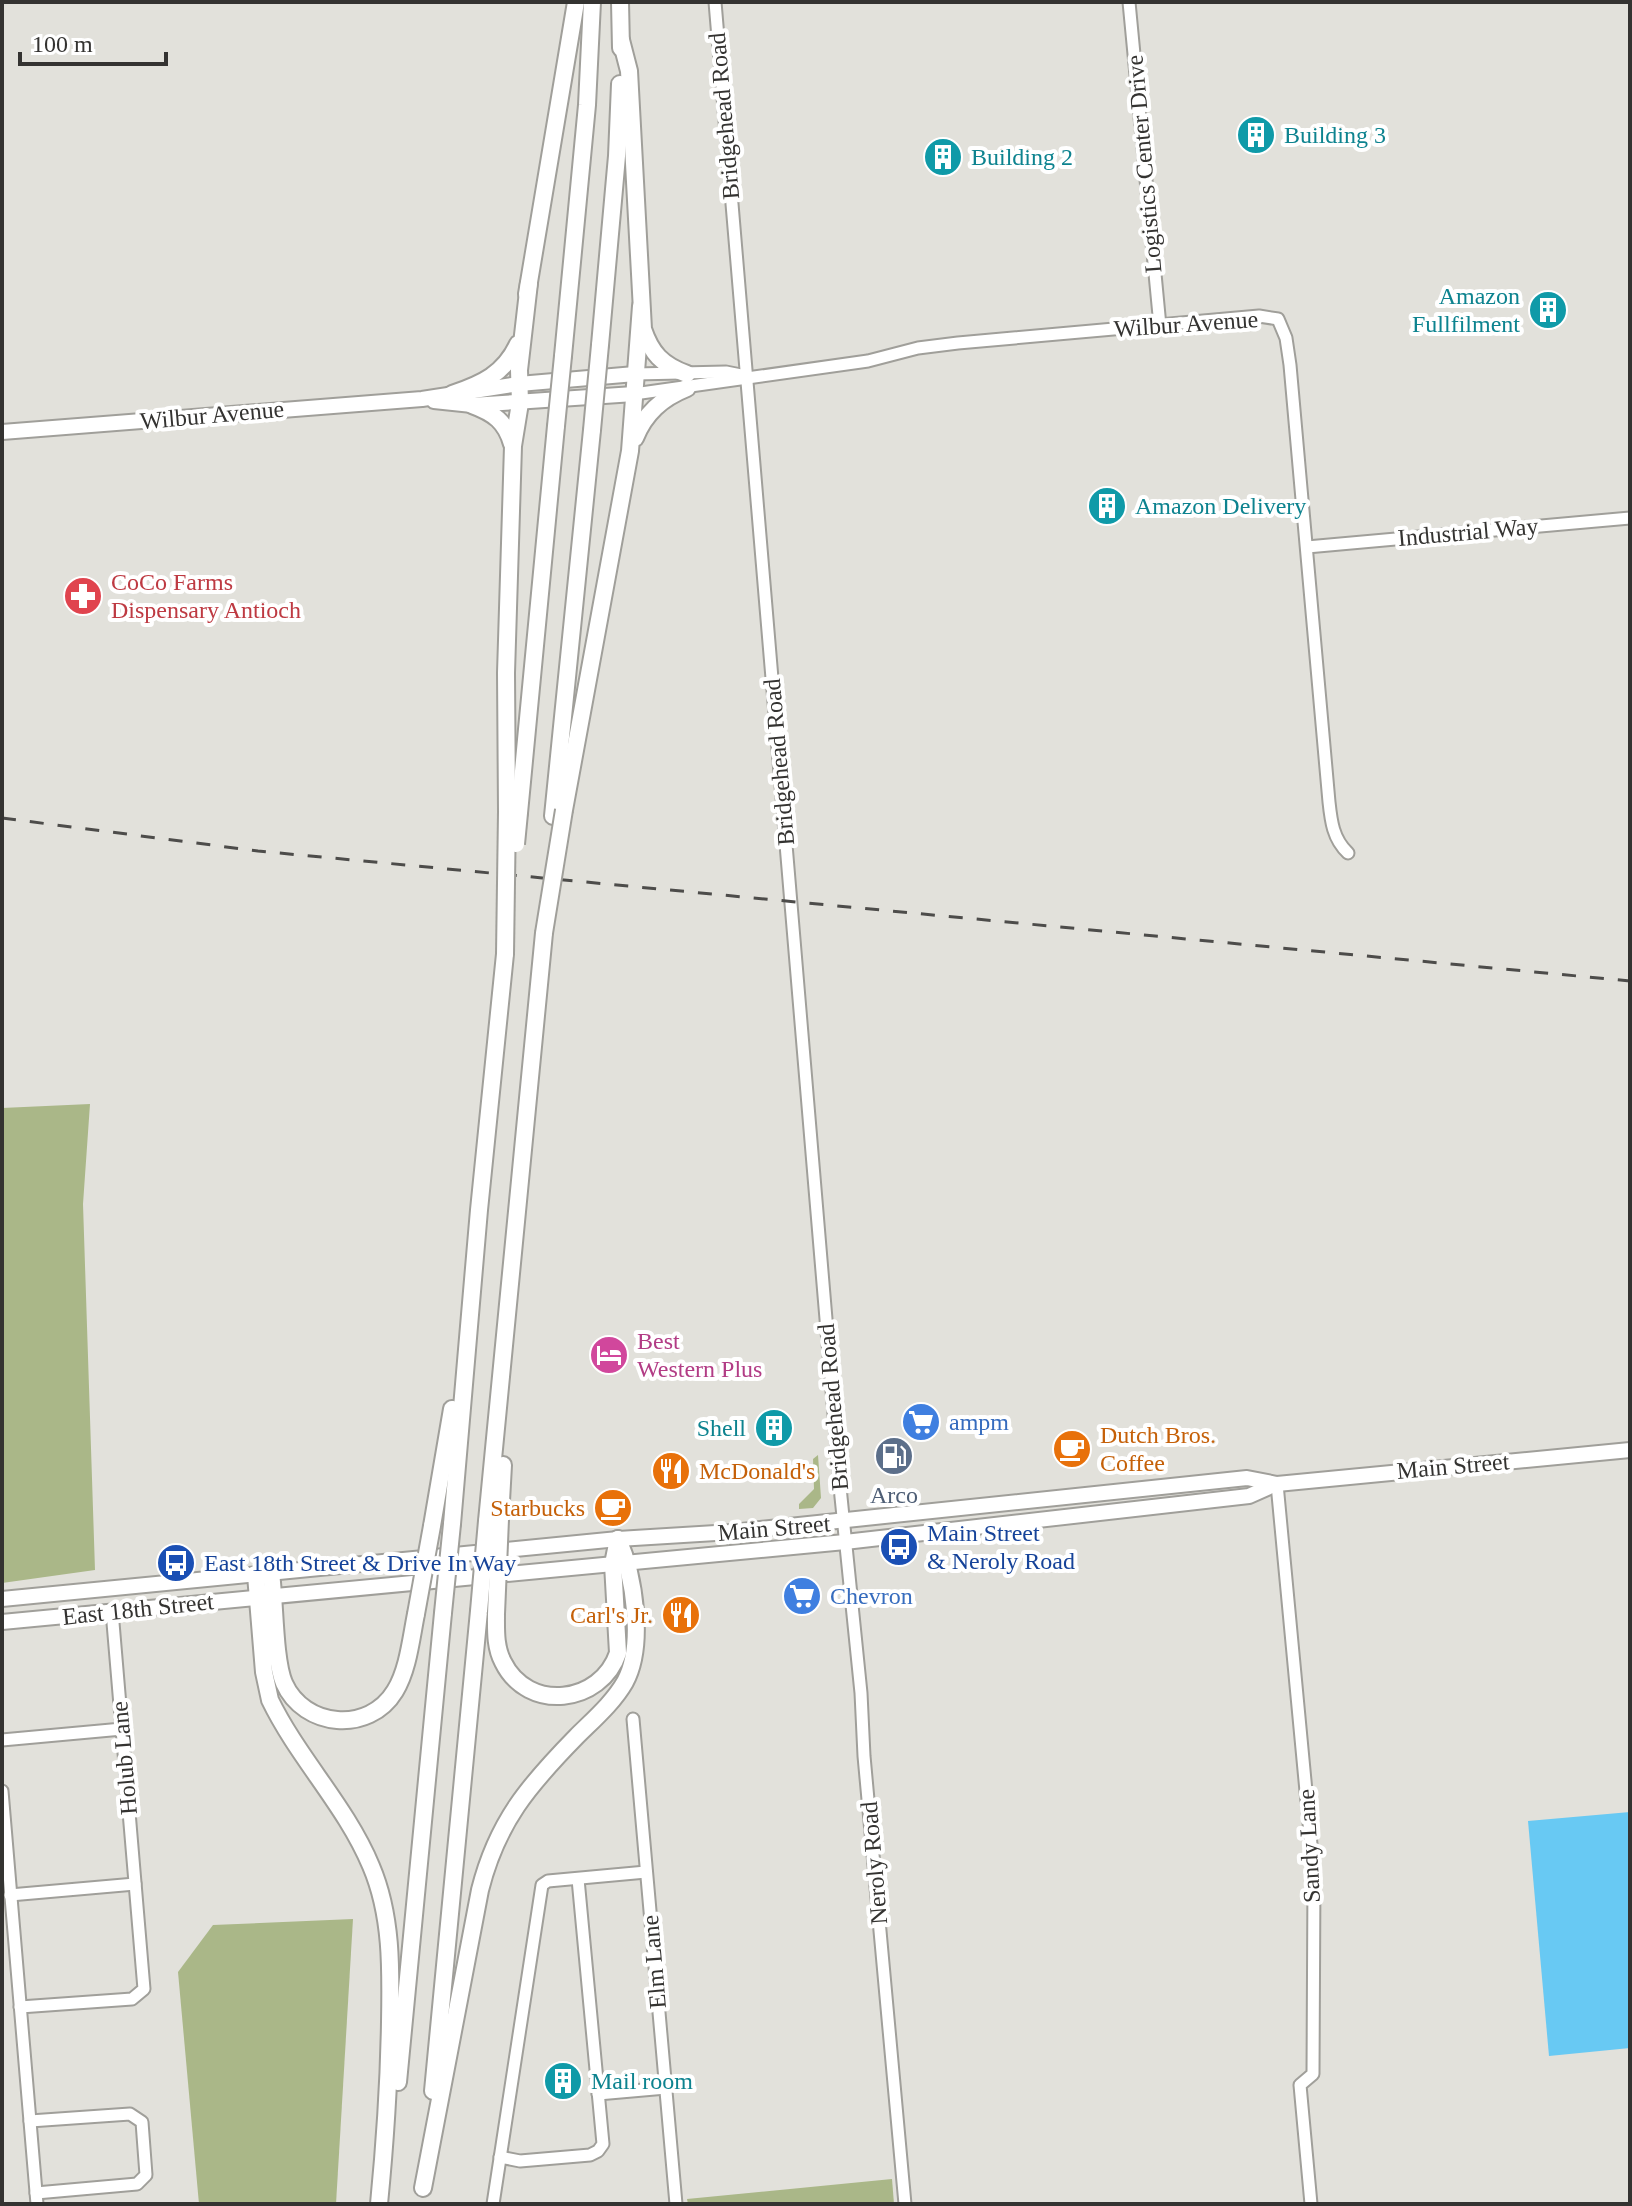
<svg xmlns="http://www.w3.org/2000/svg" width="1632" height="2206" font-family="Georgia,serif">
  <style>
    .green { fill: #aab788 }
    .water { fill: #68c9f3 }
    .lines { fill: none; stroke-linecap: round; stroke-linejoin: round }
    .minor-casing { stroke: #a09f9a; stroke-width: 15 }
    .major-casing { stroke: #a09f9a; stroke-width: 18 }
    .highway-casing { stroke: #a09f9a; stroke-width: 20 }
    .minor { stroke: #fff; stroke-width: 11 }
    .major { stroke: #fff; stroke-width: 14 }
    .highway { stroke: #fff; stroke-width: 16 }
    .rail { stroke: #4d4c4a; stroke-width: 3; stroke-dasharray: 14 14; stroke-linecap: butt }
    .highway-bridge-casing { stroke: #a09f9a; stroke-width: 20; stroke-linecap: butt }
    .highway-bridge { stroke: #fff; stroke-width: 16 }
    .labels { text-anchor: middle; dominant-baseline: central; stroke-width: 8; stroke-linejoin: round; paint-order: stroke }
    .street-label { font-size: 24px; fill: #343331; stroke: #fff }
    .culture-label { font-size: 24px; fill: #0d838f; stroke: #fff; text-anchor: start }
    .health-label { font-size: 24px; fill: #be3a42; stroke: #fff; text-anchor: start }
    .hotel-label { font-size: 24px; fill: #b23c85; stroke: #fff; text-anchor: start }
    .shop-label { font-size: 24px; fill: #366cbe; stroke: #fff; text-anchor: start }
    .food-label { font-size: 24px; fill: #c56008; stroke: #fff; text-anchor: start }
    .service-label { font-size: 24px; fill: #4e5e75; stroke: #fff }
    .transit-label { font-size: 24px; fill: #164399; stroke: #fff; text-anchor: start }
  </style>
  <rect width="100%" height="100%" fill="#e2e1db"/>
  <g class="green">
    <polygon points="90,1104 83,1204 95,1570 2,1583 2,1108"/>
    <polygon points="818,1455 821,1498 813,1508 799,1509 799,1504 814,1489 813,1459"/>
    <polygon points="353,1919 336,2204 199,2204 178,1972 213,1925"/>
    <polygon points="892,2179 894,2204 688,2204 687,2199"/>
  </g>
  <polygon class="water" points="1630,1812 1630,2048 1549,2056 1528,1821"/>
  <g class="lines">
    <defs>
      <g id="minor">
        <polyline points="715,2 841,1497 861,1693 864,1756 905,2204"/>
        <polyline points="1129,2 1160,326"/>
        <polyline points="635,374 726,372 746,376"/>
        <path d="M634,394L868,361L918,348L958,343L1259,316L1278,319L1286,338L1290,365L1329,802C1331,821 1333,839 1348,853"/>
        <polyline points="1307,547 1630,518"/>
        <polyline points="1277,1484 1314,1876 1313,2074 1300,2085 1311,2204"/>
        <polyline points="633,1719 676,2204"/>
        <polyline points="2,1740 122,1729"/>
        <polyline points="2,1791 37,2204"/>
        <polyline points="10,1895 135,1884"/>
        <polyline points="20,2007 132,1999 144,1989 112,1611"/>
        <polyline points="598,2094 666,2088"/>
        <polyline points="30,2121 130,2114 142,2122 146,2175 137,2184 36,2193"/>
        <polyline points="500,2157 520,2161 590,2155 598,2151 603,2144 578,1879"/>
        <polyline points="493,2204 542,1885 548,1881 646,1872"/>
      </g>
      <g id="major">
        <polyline points="434,401 472,405 634,394"/>
        <polyline points="2,432 422,399 519,384 635,374"/>
        <polyline points="2,1599 618,1539 732,1532 1247,1478 1277,1484 1630,1450"/>
        <polyline points="2,1622 845,1542 1249,1496 1276,1484"/>
      </g>
      <g id="highway">
        <polyline points="620,2 621,48"/>
        <path d="M621,40L629,71L643,329C651,353 662,365 687,374"/>
        <polyline points="527,294 576,2"/>
        <polyline points="600,345 617,156 620,84"/>
        <polyline points="563,356 587,105 592,2"/>
        <path d="M452,394C482,384 504,374 518,344"/>
        <path d="M472,405C494,413 506,422 512,444"/>
        <path d="M635,438C645,413 662,398 687,388"/>
        <polyline points="564,810 630,451 641,306"/>
        <polyline points="507,812 506,673 513,446 520,403 519,370 529,283"/>
        <polyline points="519,813 556,426"/>
        <polyline points="553,816 592,430"/>
        <polyline points="500,1519 503,1465"/>
        <polyline points="487,1521 544,933"/>
        <polyline points="452,1524 479,1210 505,954"/>
        <polyline points="432,1526 452,1409"/>
        <path d="M271,1573C275,1602 274,1659 284,1683C304,1728 369,1734 395,1691C408,1670 411,1639 416,1614"/>
        <path d="M256,1575L264,1672L270,1700C298,1758 346,1806 371,1866C392,1915 391,1969 390,2022C389,2083 385,2143 379,2204"/>
        <path d="M496,1614C496,1630 495,1647 503,1662C528,1713 601,1704 618,1653L613,1564L618,1539"/>
        <polyline points="398,2082 443,1613"/>
        <polyline points="433,2091 479,1611"/>
        <path d="M423,2188L480,1890C497,1822 529,1785 576,1737C593,1720 613,1703 625,1682C645,1645 634,1575 618,1539"/>
      </g>
    </defs>
    <use href="#minor" class="minor-casing"/>
    <use href="#major" class="major-casing"/>
    <use href="#highway" class="highway-casing"/>
    <use href="#minor" class="minor"/>
    <use href="#major" class="major"/>
    <use href="#highway" class="highway"/>
    <polyline class="rail" points="2,818 258,851 1630,981"/>
    <defs>
      <g id="highway-bridge">
        <polyline points="556,426 563,356"/>
        <polyline points="592,430 600,345"/>
        <polyline points="516,844 519,813"/>
        <polyline points="544,933 564,810"/>
        <polyline points="505,954 507,812"/>
        <polyline points="479,1611 487,1521"/>
        <polyline points="443,1613 452,1524"/>
        <polyline points="416,1614 432,1526"/>
        <polyline points="496,1614 500,1519"/>
      </g>
    </defs>
    <use href="#highway-bridge" class="highway-bridge-casing"/>
    <use href="#highway-bridge" class="highway-bridge"/>
  </g>
  <defs>
    <symbol id="building-disc" viewBox="-11 -11 22 22"><circle r="9.5" fill="#0f9aa8" stroke="#fff"/><path d="M-4-6H4V6H1V3H-1V6H-4ZM-2.5-4.3h1.7v1.8h-1.7ZM.8-4.3h1.7v1.8H.8ZM-2.5-1h1.7V.8h-1.7ZM.8-1h1.7V.8H.8Z" fill="#fff"/></symbol>
    <symbol id="pharmacy-disc" viewBox="-11 -11 22 22"><circle r="9.5" fill="#e0444e" stroke="#fff"/><path d="M-2-6h4v4h4v4h-4v4h-4v-4h-4v-4h4Z" fill="#fff"/></symbol>
    <symbol id="hotel-disc" viewBox="-11 -11 22 22"><circle r="9.5" fill="#d1479c" stroke="#fff"/><path d="M-6-4.5h1.5V1H6V5H4.5V3h-9V5H-6ZM-4 0a1.8 1.8 0 1 1 3.6 0ZM.5 0V-2.5h3Q6-2.5 6 0Z" fill="#fff"/></symbol>
    <symbol id="supermarket-disc" viewBox="-11 -11 22 22"><circle r="9.5" fill="#3f7fe0" stroke="#fff"/><path d="M-6-5.5h2.5l.6 2H6L4.5 2H-2.5L-4.4-4H-6ZM-1.5 3.2a1.3 1.3 0 1 0 .1 0ZM3 3.2a1.3 1.3 0 1 0 .1 0Z" fill="#fff"/></symbol>
    <symbol id="cafe-disc" viewBox="-11 -11 22 22"><circle r="9.5" fill="#e8710a" stroke="#fff"/><path d="M-5.5-4.5H6V0H3Q3 3.5 0 3.5H-2.5Q-5.5 3.5-5.5 0ZM3-3.2v2h1.7v-2ZM-6 4.5H4V6H-6Z" fill="#fff"/></symbol>
    <symbol id="fuel-disc" viewBox="-11 -11 22 22"><circle r="9.5" fill="#5c6f8a" stroke="#fff"/><path d="M-5.5-6h7V0h2V4h1.3V-2.5L3-4.5l.8-.8L6-3V5H2.5V1h-1V6h-7ZM-4.2-4.7v3.2H.2V-4.7Z" fill="#fff"/></symbol>
    <symbol id="restaurant-disc" viewBox="-11 -11 22 22"><circle r="9.5" fill="#e8710a" stroke="#fff"/><path d="M-5-6h1v4h1v-4h1v4h1v-4h1v5L-1.5 .5V6h-2V.5L-5-1ZM5-6V6H3V1.5H1.5Q1.5-4 5-6Z" fill="#fff"/></symbol>
    <symbol id="bus-disc" viewBox="-11 -11 22 22"><circle r="9.5" fill="#1a4fb4" stroke="#fff"/><path d="M-5-6H5V4H4V6H2V4H-2V6H-4V4H-5ZM-3.5-4V0h7V-4ZM-3.5 1.2v1.5H-2V1.2ZM2 1.2v1.5H3.5V1.2Z" fill="#fff"/></symbol>
  </defs>
  <g fill-rule="evenodd">
    <use href="#building-disc" x="1234" y="113" width="44" height="44"/>
    <use href="#building-disc" x="921" y="135" width="44" height="44"/>
    <use href="#building-disc" x="1526" y="288" width="44" height="44"/>
    <use href="#building-disc" x="1085" y="484" width="44" height="44"/>
    <use href="#pharmacy-disc" x="61" y="574" width="44" height="44"/>
    <use href="#hotel-disc" x="587" y="1333" width="44" height="44"/>
    <use href="#supermarket-disc" x="899" y="1400" width="44" height="44"/>
    <use href="#building-disc" x="752" y="1406" width="44" height="44"/>
    <use href="#cafe-disc" x="1050" y="1427" width="44" height="44"/>
    <use href="#fuel-disc" x="872" y="1434" width="44" height="44"/>
    <use href="#restaurant-disc" x="649" y="1449" width="44" height="44"/>
    <use href="#cafe-disc" x="591" y="1486" width="44" height="44"/>
    <use href="#bus-disc" x="877" y="1525" width="44" height="44"/>
    <use href="#bus-disc" x="154" y="1541" width="44" height="44"/>
    <use href="#supermarket-disc" x="780" y="1574" width="44" height="44"/>
    <use href="#restaurant-disc" x="659" y="1593" width="44" height="44"/>
    <use href="#building-disc" x="541" y="2059" width="44" height="44"/>
  </g>
  <g class="labels">
    <g class="street-label">
      <text transform="translate(724 116) rotate(-95)">Bridgehead Road</text>
      <text transform="translate(1144 164) rotate(-95)">Logistics Center Drive</text>
      <text transform="translate(1186 324) rotate(-4)">Wilbur Avenue</text>
      <text transform="translate(212 415) rotate(-5)">Wilbur Avenue</text>
      <text transform="translate(1468 532) rotate(-5)">Industrial Way</text>
      <text transform="translate(779 762) rotate(-95)">Bridgehead Road</text>
      <text transform="translate(833 1407) rotate(-95)">Bridgehead Road</text>
      <text transform="translate(1453 1466) rotate(-5)">Main Street</text>
      <text transform="translate(774 1528) rotate(-5)">Main Street</text>
      <text transform="translate(138 1609) rotate(-6)">East 18th Street</text>
      <text transform="translate(124 1758) rotate(-95)">Holub Lane</text>
      <text transform="translate(1309 1846) rotate(-93)">Sandy Lane</text>
      <text transform="translate(874 1863) rotate(-95)">Neroly Road</text>
      <text transform="translate(654 1962) rotate(-95)">Elm Lane</text>
    </g>
    <g class="culture-label">
      <text x="1284" y="135">Building 3</text>
      <text x="971" y="157">Building 2</text>
      <text x="1520" y="296" text-anchor="end">Amazon<tspan x="1520" dy="28">Fullfilment</tspan></text>
      <text x="1135" y="506">Amazon Delivery</text>
      <text x="746" y="1428" text-anchor="end">Shell</text>
      <text x="591" y="2081">Mail room</text>
    </g>
    <g class="health-label">
      <text x="111" y="582">CoCo Farms<tspan x="111" dy="28">Dispensary Antioch</tspan></text>
    </g>
    <g class="hotel-label">
      <text x="637" y="1341">Best<tspan x="637" dy="28">Western Plus</tspan></text>
    </g>
    <g class="shop-label">
      <text x="949" y="1422">ampm</text>
      <text x="830" y="1596">Chevron</text>
    </g>
    <g class="food-label">
      <text x="1100" y="1435">Dutch Bros.<tspan x="1100" dy="28">Coffee</tspan></text>
      <text x="699" y="1471">McDonald's</text>
      <text x="585" y="1508" text-anchor="end">Starbucks</text>
      <text x="653" y="1615" text-anchor="end">Carl's Jr.</text>
    </g>
    <g class="service-label">
      <text x="894" y="1495">Arco</text>
    </g>
    <g class="transit-label">
      <text x="927" y="1533">Main Street<tspan x="927" dy="28">&amp; Neroly Road</tspan></text>
      <text x="204" y="1563">East 18th Street &amp; Drive In Way</text>
    </g>
  </g>
  <rect width="1632" height="2206" fill="none" stroke="#343331" stroke-width="8"/>
  <path d="M20 52v12h146v-12" fill="none" stroke="#343331" stroke-width="4"/>
  <text x="32" y="52" font-size="24" fill="#343331" stroke="#ffffff" stroke-width="6" paint-order="stroke">100 m</text>
</svg>
